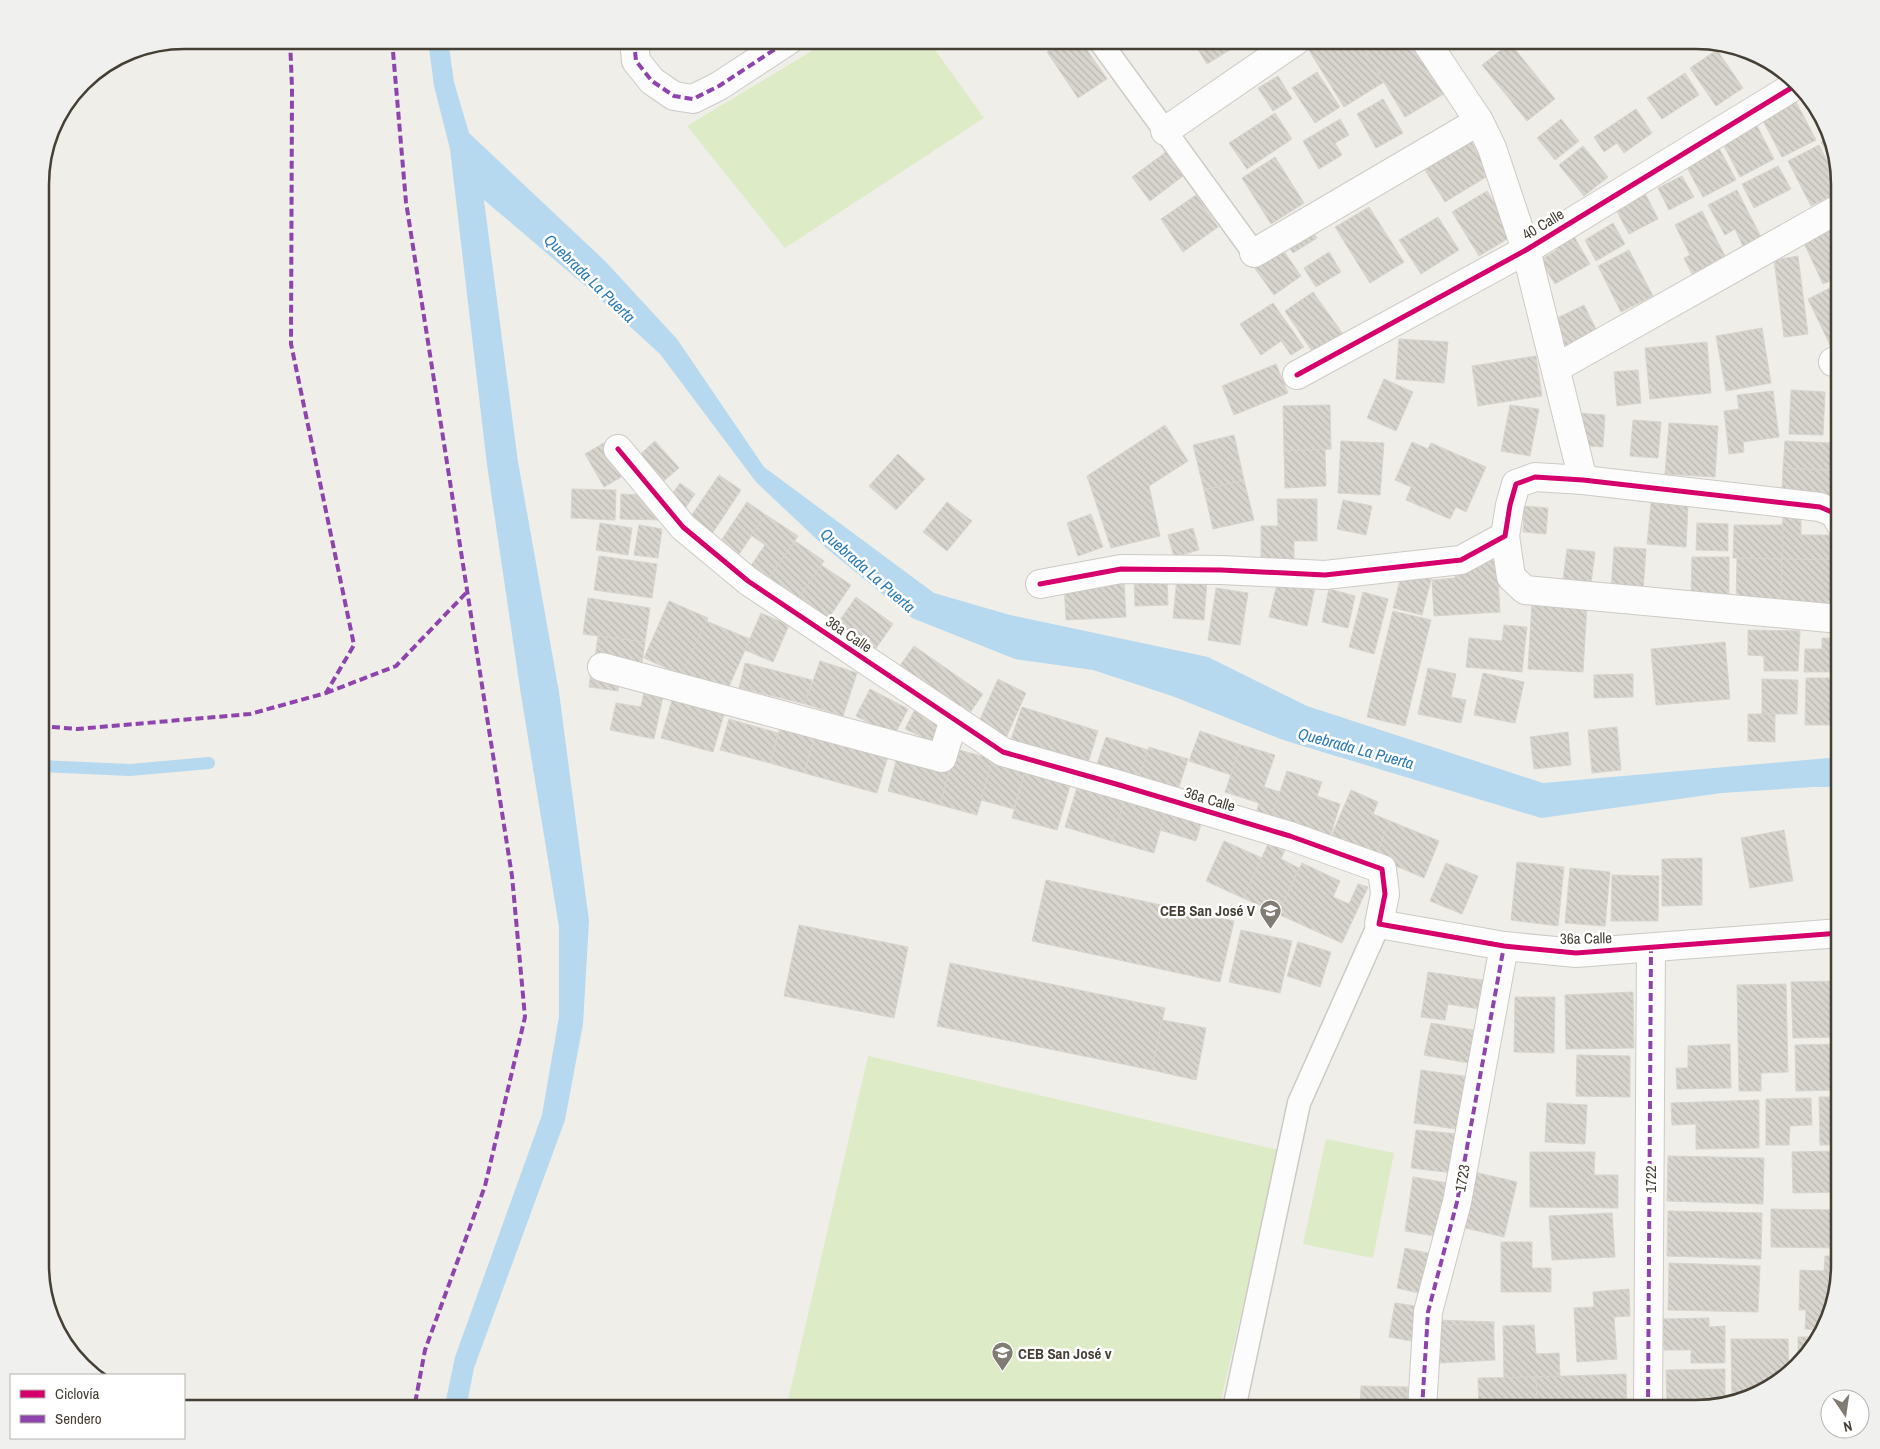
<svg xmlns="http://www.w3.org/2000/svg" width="1880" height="1449" font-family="'Archivo Narrow',sans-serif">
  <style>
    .park { fill: #ddebc7 }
    .water { fill: #b7d9ef }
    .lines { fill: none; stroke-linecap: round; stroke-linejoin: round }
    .stream { stroke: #b7d9ef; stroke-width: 12 }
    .building { fill: url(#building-back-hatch); stroke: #d8d5ce }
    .service-casing { stroke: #cccac4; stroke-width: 25 }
    .minor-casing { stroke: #cccac4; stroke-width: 30 }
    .service { stroke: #fdfcfc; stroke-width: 22 }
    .minor { stroke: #fdfcfc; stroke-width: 28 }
    .quiet { stroke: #8e44ad; stroke-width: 4; stroke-dasharray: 8 4; stroke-linecap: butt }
    .cycleway-casing { stroke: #fff; stroke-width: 8 }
    .cycleway { stroke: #d6006c; stroke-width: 5 }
    .labels { text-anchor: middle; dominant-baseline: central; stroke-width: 5; stroke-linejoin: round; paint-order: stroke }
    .street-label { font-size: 15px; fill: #453f34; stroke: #fff }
    .poi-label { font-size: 15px; font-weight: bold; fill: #453f34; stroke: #fff; text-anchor: end }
    .water-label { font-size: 16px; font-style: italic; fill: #2a7ab4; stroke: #fff }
    .rim { fill: none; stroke: #453f34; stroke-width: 2.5 }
  </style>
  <defs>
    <pattern id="building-back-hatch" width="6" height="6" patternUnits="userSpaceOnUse" patternTransform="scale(1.25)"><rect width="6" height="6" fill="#d8d5cf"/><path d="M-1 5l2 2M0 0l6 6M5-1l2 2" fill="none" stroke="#bbb8b2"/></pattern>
  </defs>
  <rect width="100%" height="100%" fill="#f0eee8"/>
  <g class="park">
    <polygon points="830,40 928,40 984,118 785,248 687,126"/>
    <polygon points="868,1056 1279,1150 1219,1409 786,1409"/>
    <polygon points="1326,1139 1394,1153 1373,1258 1303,1244"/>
  </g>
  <polygon class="water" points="428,40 448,40 454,82 469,133 605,261 677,339 764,467 934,593 1010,615 1208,657 1307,706 1543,783 1840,757 1840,787 1813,787 1722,793 1541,818 1283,740 1172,696 1093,670 1015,659 912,618 826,548 756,482 660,354 589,289 484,200 518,462 559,692 589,921 583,1024 565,1120 474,1368 466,1409 444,1409 455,1357 542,1115 559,1017 559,927 521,695 487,465 450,149 434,86"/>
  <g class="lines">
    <polyline class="stream" points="40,766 130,770 209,763"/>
  </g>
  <g class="building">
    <polygon points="1066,40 1080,40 1107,79 1078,98 1047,52"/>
    <polygon points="1192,40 1239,40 1241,43 1207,64"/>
    <polygon points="1318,40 1358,40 1384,82 1344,107 1307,47"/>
    <polygon points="1364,40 1392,40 1399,50 1415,40 1447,92 1405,117 1360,43"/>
    <polygon points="1510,43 1555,99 1527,121 1482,65"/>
    <polygon points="1717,50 1743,88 1716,106 1690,68"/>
    <polygon points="1317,72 1340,107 1315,123 1292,88"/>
    <polygon points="1685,73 1699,95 1662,119 1647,98"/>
    <polygon points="1278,76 1292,99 1273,111 1258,88"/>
    <polygon points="1802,92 1825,121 1827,127 1819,130 1800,93"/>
    <polygon points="1792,94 1816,140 1782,157 1758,111"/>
    <polygon points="1383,99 1403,133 1376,148 1357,114"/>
    <polygon points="1636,109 1652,133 1624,153 1617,143 1604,152 1594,137"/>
    <polygon points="1275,113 1292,139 1247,169 1229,143"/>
    <polygon points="1753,118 1774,159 1740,177 1719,136"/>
    <polygon points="1340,119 1349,135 1335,143 1342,155 1319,169 1303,141"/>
    <polygon points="1561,119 1579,141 1555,160 1537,138"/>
    <polygon points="1466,133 1491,174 1445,202 1420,162"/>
    <polygon points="1829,137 1837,173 1821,142"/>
    <polygon points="1819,145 1840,186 1840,191 1811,206 1788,161"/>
    <polygon points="1583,146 1608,177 1584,196 1559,165"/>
    <polygon points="1719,148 1736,180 1703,197 1686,166"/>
    <polygon points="1170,149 1187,173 1150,201 1132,177"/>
    <polygon points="1275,157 1304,203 1271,224 1242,178"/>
    <polygon points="1778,166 1791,189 1754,208 1742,184"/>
    <polygon points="1682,176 1694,197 1669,210 1658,188"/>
    <polygon points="1737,190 1761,237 1743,246 1735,229 1725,235 1708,205"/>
    <polygon points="1487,191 1514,235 1479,256 1452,212"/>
    <polygon points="1645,193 1658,219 1629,234 1615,208"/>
    <polygon points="1196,195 1218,227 1183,252 1161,219"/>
    <polygon points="1369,207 1404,262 1370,283 1335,227"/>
    <polygon points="1702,211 1725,256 1692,274 1684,258 1690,255 1675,225"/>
    <polygon points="1438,217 1459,250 1421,274 1399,240"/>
    <polygon points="1305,220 1317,238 1293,253 1282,235"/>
    <polygon points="1613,223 1625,244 1596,261 1585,240"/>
    <polygon points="1840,225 1840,277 1823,284 1803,241"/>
    <polygon points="1572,233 1590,264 1555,284 1540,260 1557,250 1553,244"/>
    <polygon points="1281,247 1301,276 1274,295 1253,266"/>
    <polygon points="1629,250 1653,296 1621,312 1598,266"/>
    <polygon points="1329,252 1341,272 1316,287 1304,268"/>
    <polygon points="1798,256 1808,334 1784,337 1774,260"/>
    <polygon points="1840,283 1840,343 1831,347 1808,299"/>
    <polygon points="1313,292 1343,334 1314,354 1285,311"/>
    <polygon points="1273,303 1304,347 1291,355 1281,341 1261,355 1240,324"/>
    <polygon points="1584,305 1597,331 1562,348 1549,322"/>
    <polygon points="1762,328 1771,383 1726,391 1716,336"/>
    <polygon points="1399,339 1448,342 1444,383 1396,379"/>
    <polygon points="1707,342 1711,393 1650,399 1645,348"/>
    <polygon points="1536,356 1542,396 1478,406 1472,366"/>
    <polygon points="1276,364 1288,393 1234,415 1222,386"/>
    <polygon points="1638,370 1641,403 1617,406 1614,372"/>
    <polygon points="1384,379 1413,392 1396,431 1367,418"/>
    <polygon points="1791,390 1825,392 1823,435 1789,434"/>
    <polygon points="1773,391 1779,437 1743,442 1744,452 1729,454 1724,411 1739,409 1737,395"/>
    <polygon points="1330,405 1331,449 1284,451 1283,406"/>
    <polygon points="1510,405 1539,409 1530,456 1501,451"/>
    <polygon points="1577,413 1605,415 1603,447 1575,445"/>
    <polygon points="1633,420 1661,422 1658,458 1630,456"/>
    <polygon points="1669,423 1718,426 1715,477 1665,474"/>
    <polygon points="1165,425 1188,461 1149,486 1160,536 1111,548 1087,476"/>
    <polygon points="1234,435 1244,480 1204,490 1193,445"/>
    <polygon points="614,437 633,470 604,487 585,454"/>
    <polygon points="655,441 679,468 659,485 636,458"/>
    <polygon points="1341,441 1384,443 1380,495 1338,493"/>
    <polygon points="1785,441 1832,443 1831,470 1783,468"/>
    <polygon points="1412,442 1428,449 1431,443 1486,467 1466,512 1456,507 1450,519 1406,500 1411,487 1395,480"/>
    <polygon points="1325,449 1326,486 1285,488 1284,451"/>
    <polygon points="898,454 925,479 896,510 869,486"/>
    <polygon points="1783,468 1840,471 1840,495 1782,492"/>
    <polygon points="719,475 741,490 712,534 689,519"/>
    <polygon points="1244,480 1254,520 1213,529 1204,490"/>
    <polygon points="680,483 695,494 679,517 663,507"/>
    <polygon points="572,489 616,490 615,520 571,518"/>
    <polygon points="621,494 661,496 659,520 620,519"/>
    <polygon points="1277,499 1317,499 1317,541 1294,541 1294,563 1261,564 1261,526 1278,526"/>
    <polygon points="1343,500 1372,506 1366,535 1337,529"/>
    <polygon points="747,502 766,515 735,560 716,548"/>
    <polygon points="947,502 972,521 947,551 923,532"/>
    <polygon points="1651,503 1688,506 1686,547 1647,544"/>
    <polygon points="1524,506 1548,508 1546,534 1523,532"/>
    <polygon points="1783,513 1801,513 1801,535 1830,535 1830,560 1782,559"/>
    <polygon points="1091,514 1103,547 1078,556 1067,523"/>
    <polygon points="766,515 798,536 766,582 748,570 765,545 751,535"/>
    <polygon points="600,523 632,528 628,555 596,550"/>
    <polygon points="1697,523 1728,524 1728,551 1696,550"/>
    <polygon points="639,525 662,529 658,558 634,555"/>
    <polygon points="1734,525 1783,525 1782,559 1733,558"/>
    <polygon points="1193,528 1199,550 1174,557 1168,535"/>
    <polygon points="795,541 824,561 796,602 766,582"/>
    <polygon points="1614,547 1646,549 1643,592 1611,591"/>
    <polygon points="1567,549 1595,552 1590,591 1562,587"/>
    <polygon points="599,556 657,564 652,598 594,590"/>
    <polygon points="1692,557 1729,557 1729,599 1691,599"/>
    <polygon points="1737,558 1782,559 1781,604 1736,603"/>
    <polygon points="1782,559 1834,560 1833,605 1781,604"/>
    <polygon points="1497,560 1500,612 1434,616 1432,580 1455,578 1455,563"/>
    <polygon points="821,565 851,585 826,622 796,602"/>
    <polygon points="1403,568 1432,576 1422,615 1393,608"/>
    <polygon points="1167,576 1168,605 1135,606 1134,577"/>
    <polygon points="1177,578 1207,580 1204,620 1173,618"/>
    <polygon points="1124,580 1126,617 1066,620 1064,583"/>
    <polygon points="1278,580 1315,587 1307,626 1269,617"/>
    <polygon points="1216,588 1248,593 1240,645 1208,640"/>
    <polygon points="1329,589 1355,596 1348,628 1322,622"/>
    <polygon points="1363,592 1388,599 1374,654 1349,647"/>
    <polygon points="856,597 893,624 872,654 835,627"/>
    <polygon points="588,598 650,608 645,642 583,634"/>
    <polygon points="669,601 708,618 682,675 644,658"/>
    <polygon points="1532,602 1587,604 1583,672 1528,669"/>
    <polygon points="1393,611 1431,620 1405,726 1367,717"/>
    <polygon points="761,613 789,625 773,662 745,650"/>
    <polygon points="706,621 750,639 726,693 682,675"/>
    <polygon points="1504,625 1527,627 1522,672 1466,667 1469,638 1502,641"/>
    <polygon points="1748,630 1800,631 1798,671 1764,671 1764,656 1748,655"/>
    <polygon points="598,636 645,642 642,664 595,657"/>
    <polygon points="1822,638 1839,638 1838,672 1804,672 1805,649 1822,649"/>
    <polygon points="1725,642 1730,699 1656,705 1651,649"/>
    <polygon points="914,646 983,694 965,720 896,671"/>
    <polygon points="820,661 857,673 843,716 805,704"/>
    <polygon points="592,663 621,667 618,691 589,687"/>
    <polygon points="745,663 812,680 805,704 739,688"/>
    <polygon points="1428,668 1456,674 1451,697 1466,700 1461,723 1418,714"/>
    <polygon points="1483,673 1524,682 1515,723 1474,715"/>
    <polygon points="1633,674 1633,697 1594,698 1594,675"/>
    <polygon points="1806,678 1840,678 1840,741 1831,740 1832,725 1805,725"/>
    <polygon points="998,679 1026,693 1006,738 977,726"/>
    <polygon points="1762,679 1798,680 1797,714 1762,714"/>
    <polygon points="870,689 908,709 894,736 856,716"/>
    <polygon points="644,692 663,696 654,739 610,730 616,703 641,707"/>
    <polygon points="672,700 724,714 713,752 661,738"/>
    <polygon points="1022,707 1098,731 1086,769 1009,745"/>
    <polygon points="914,711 942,724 933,742 905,729"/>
    <polygon points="1748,714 1775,714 1775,742 1748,741"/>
    <polygon points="783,717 815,736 804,773 770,763"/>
    <polygon points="729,719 778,733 770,763 720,750"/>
    <polygon points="1617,727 1621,770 1592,773 1588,730"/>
    <polygon points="1200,731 1241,745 1231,775 1189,761"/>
    <polygon points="1568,732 1571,765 1534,769 1530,737"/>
    <polygon points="815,736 888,756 877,793 804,773"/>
    <polygon points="1106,737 1148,750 1137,783 1095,770"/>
    <polygon points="1241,745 1275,755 1264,787 1280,792 1271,818 1256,813 1259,803 1225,792"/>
    <polygon points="1149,747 1188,759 1176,796 1137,783"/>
    <polygon points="955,749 993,759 977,815 940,805"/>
    <polygon points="897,757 949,771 940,805 888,791"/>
    <polygon points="992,762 1025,771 1014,809 981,800"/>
    <polygon points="1025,771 1071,783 1057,830 1012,818"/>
    <polygon points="1287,771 1322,782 1317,796 1340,804 1330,837 1271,818"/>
    <polygon points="1078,784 1125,798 1112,841 1065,827"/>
    <polygon points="1351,790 1378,802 1373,814 1390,821 1375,857 1330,839"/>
    <polygon points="1125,798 1166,810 1154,853 1112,841"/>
    <polygon points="1166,810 1202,821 1196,841 1160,830"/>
    <polygon points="1390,821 1439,841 1424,878 1375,857"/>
    <polygon points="1784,830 1793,881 1750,888 1741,838"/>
    <polygon points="1270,840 1286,847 1281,859 1299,868 1278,914 1243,898"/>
    <polygon points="1224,841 1262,858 1243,898 1206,881"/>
    <polygon points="1835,857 1840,857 1840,888 1836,888"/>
    <polygon points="1702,858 1702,905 1662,906 1662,859"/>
    <polygon points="1517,862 1564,867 1558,926 1511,920"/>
    <polygon points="1302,863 1340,881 1333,897 1349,904 1358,884 1368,887 1342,943 1278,914"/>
    <polygon points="1446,863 1478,876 1462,914 1430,901"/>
    <polygon points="1570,868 1610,872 1605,926 1565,923"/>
    <polygon points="1612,875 1659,876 1658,921 1611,921"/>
    <polygon points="1046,880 1234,921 1220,982 1032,941"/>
    <polygon points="799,925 908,947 894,1018 784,996"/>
    <polygon points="1241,930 1292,941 1280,993 1229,982"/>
    <polygon points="1298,942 1331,952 1320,987 1287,976"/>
    <polygon points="950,963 1165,1008 1152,1070 937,1026"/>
    <polygon points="1428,972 1489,981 1485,1010 1448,1004 1445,1020 1421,1017"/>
    <polygon points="1840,981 1840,1037 1793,1038 1791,982"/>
    <polygon points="1786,984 1788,1072 1761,1073 1761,1091 1739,1091 1737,985"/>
    <polygon points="1633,992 1634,1048 1566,1049 1565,995"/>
    <polygon points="1515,997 1555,997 1554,1053 1514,1052"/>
    <polygon points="1162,1020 1206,1028 1196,1080 1152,1070"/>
    <polygon points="1431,1023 1479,1031 1474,1064 1424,1055"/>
    <polygon points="1730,1044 1731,1088 1677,1089 1676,1068 1688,1068 1688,1046"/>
    <polygon points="1840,1044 1840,1090 1796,1091 1795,1045"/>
    <polygon points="1577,1055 1630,1056 1630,1097 1576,1096"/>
    <polygon points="1421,1070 1471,1077 1463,1130 1414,1123"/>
    <polygon points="1819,1097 1840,1097 1840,1145 1820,1145"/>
    <polygon points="1811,1098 1812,1125 1790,1126 1789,1145 1766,1145 1766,1099"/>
    <polygon points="1759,1100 1759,1148 1696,1149 1696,1124 1672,1125 1671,1103"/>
    <polygon points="1547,1103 1587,1105 1585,1144 1545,1142"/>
    <polygon points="1416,1130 1458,1134 1453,1173 1411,1168"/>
    <polygon points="1840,1151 1840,1192 1793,1193 1792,1152"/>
    <polygon points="1530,1152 1595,1152 1594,1175 1618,1175 1618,1208 1530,1207"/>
    <polygon points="1668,1156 1764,1158 1763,1204 1667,1201"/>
    <polygon points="1474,1172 1517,1182 1504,1237 1461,1227"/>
    <polygon points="1413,1177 1448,1183 1440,1237 1405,1231"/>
    <polygon points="1771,1209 1840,1210 1840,1248 1771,1247"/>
    <polygon points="1668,1211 1762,1213 1761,1259 1667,1256"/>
    <polygon points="1612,1213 1615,1257 1552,1260 1549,1216"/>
    <polygon points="1501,1242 1532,1242 1532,1268 1551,1268 1551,1292 1501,1292"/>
    <polygon points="1405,1248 1432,1254 1423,1294 1397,1288"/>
    <polygon points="1825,1256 1840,1256 1832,1312 1822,1330 1805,1329 1806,1310 1799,1310 1800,1270 1824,1271"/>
    <polygon points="1669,1263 1760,1266 1758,1312 1668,1310"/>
    <polygon points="1629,1289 1630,1316 1614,1317 1617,1359 1577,1362 1574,1308 1594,1307 1593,1292"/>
    <polygon points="1395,1303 1423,1307 1417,1342 1389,1337"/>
    <polygon points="1709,1318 1709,1327 1725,1326 1725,1363 1691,1363 1691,1350 1664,1350 1663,1319"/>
    <polygon points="1437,1320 1494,1322 1493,1359 1436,1358"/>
    <polygon points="1493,1323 1495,1360 1439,1363 1438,1325"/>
    <polygon points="1534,1325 1536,1354 1559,1353 1560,1376 1504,1378 1503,1326"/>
    <polygon points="1798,1337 1819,1337 1810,1353 1798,1363"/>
    <polygon points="1731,1339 1788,1339 1789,1370 1759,1394 1732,1401"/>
    <polygon points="1725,1369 1725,1402 1696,1409 1667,1409 1666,1370"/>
    <polygon points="1626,1374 1627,1409 1537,1409 1536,1377"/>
    <polygon points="1536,1377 1537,1409 1479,1409 1478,1378"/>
    <polygon points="1361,1386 1408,1387 1407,1409 1360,1409"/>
  </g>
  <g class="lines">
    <defs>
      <g id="service">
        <polyline points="1099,40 1254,253"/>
        <polyline points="1234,1409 1299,1103 1379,924"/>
      </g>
      <g id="minor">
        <polyline points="634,40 636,61 652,81 674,96 693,99 719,86 789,40"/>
        <polyline points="1425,40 1479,121 1492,148 1526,250 1583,480"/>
        <polyline points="1165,131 1297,40"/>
        <polyline points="1254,253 1479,121"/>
        <polyline points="1833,362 1840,358"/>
        <polyline points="1556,368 1840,208"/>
        <polyline points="1297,375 1526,250 1796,85"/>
        <polyline points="618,449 683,527 748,581 1003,752 1116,784 1290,836 1382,869 1385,894 1379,924 1504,946 1576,953 1840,933"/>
        <polyline points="1505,536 1511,577 1525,590 1840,619"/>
        <polyline points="1040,584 1121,569 1221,570 1325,575 1461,560 1505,536 1510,505 1516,484 1535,477 1583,480 1820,507 1834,513 1840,523"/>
        <polyline points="602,667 942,758 954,719"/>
        <polyline points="1422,1409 1428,1312 1457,1202 1504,946"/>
        <polyline points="1648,1409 1651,948"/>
      </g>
    </defs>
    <use href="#service" class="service-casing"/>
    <use href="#minor" class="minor-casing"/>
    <use href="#service" class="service"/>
    <use href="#minor" class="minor"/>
    <g class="quiet">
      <polyline points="392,40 406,202 512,876 525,1017 485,1186 425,1350 414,1409"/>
      <polyline points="634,40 636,61 652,81 674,96 693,99 719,86 789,40"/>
      <polyline points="326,693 396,666 467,592"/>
      <polyline points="40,726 77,729 250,714 326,693 354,645 291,344 292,87 290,40"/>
      <polyline points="1422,1409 1428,1312 1457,1202 1504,946"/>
      <polyline points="1648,1409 1651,948"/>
    </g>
    <defs>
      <g id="cycleway">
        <polyline points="1297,375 1526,250 1796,85"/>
        <polyline points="618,449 683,527 748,581 1003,752 1116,784 1290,836 1382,869 1385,894 1379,924 1504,946 1576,953 1840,933"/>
        <polyline points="1040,584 1121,569 1221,570 1325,575 1461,560 1505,536 1510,505 1516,484 1535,477 1583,480 1820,507 1834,513 1840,523"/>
      </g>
    </defs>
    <use href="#cycleway" class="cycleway-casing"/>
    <use href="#cycleway" class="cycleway"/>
  </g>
  <defs>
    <symbol id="school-pin" viewBox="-11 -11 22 30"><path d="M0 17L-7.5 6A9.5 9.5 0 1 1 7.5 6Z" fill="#817c73" stroke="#fff"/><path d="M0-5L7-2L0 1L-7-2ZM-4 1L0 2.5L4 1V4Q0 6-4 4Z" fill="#fff"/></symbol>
  </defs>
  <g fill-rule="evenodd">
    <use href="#school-pin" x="1258" y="898" width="25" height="34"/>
    <use href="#school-pin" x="990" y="1340" width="25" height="34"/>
  </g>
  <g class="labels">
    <g class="street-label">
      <text transform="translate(1543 224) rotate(-31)">40 Calle</text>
      <text transform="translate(849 634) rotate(34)">36a Calle</text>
      <text transform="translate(1210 799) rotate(17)">36a Calle</text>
      <text transform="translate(1586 938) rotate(-1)">36a Calle</text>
      <text transform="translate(1462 1178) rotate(-80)">1723</text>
      <text transform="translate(1650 1179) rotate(-90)">1722</text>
    </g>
    <g class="poi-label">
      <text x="1255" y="910">CEB San José V</text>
      <text x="1018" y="1353" text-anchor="start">CEB San José v</text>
    </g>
    <g class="water-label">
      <text transform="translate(590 278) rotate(44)">Quebrada La Puerta</text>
      <text transform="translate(868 570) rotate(41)">Quebrada La Puerta</text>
      <text transform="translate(1356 748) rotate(15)">Quebrada La Puerta</text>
    </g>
  </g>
  <path d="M0 0H1880V1449H0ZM184 49H1696A135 135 0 0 1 1831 184V1265A135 135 0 0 1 1696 1400H184A135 135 0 0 1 49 1265V184A135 135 0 0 1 184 49Z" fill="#f0f0ef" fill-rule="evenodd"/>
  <path class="rim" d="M184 49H1696A135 135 0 0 1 1831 184V1265A135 135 0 0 1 1696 1400H184A135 135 0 0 1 49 1265V184A135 135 0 0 1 184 49Z"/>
  <rect x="10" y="1374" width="175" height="65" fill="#ffffff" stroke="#b5b2ae"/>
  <rect x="20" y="1390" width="25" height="8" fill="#d6006c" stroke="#b5b2ae"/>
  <text x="55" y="1399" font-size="15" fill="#453f34">Ciclovía</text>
  <rect x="20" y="1415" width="25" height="8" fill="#8e44ad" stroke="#b5b2ae"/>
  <text x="55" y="1424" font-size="15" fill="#453f34">Sendero</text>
  <g transform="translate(1845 1414) rotate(167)"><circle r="24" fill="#ffffff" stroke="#b5b2ae"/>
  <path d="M0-4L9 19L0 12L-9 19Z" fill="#817c73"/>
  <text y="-8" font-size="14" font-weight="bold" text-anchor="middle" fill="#453f34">N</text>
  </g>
</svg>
